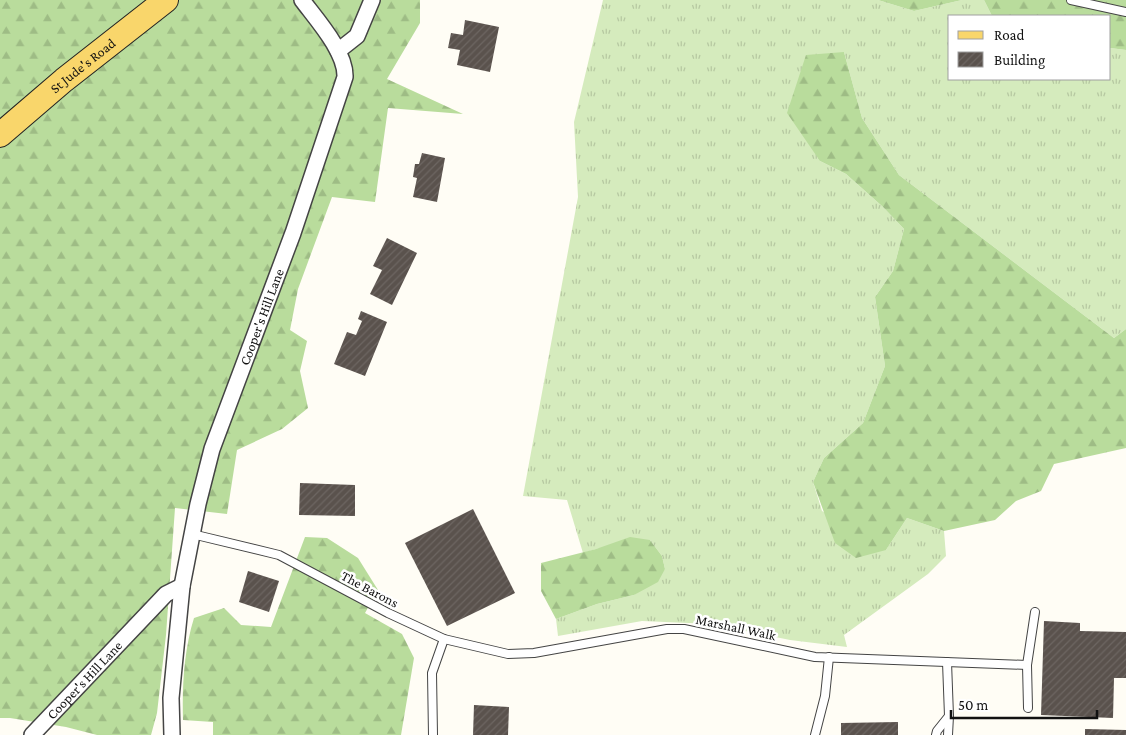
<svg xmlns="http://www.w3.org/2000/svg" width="1126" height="735" font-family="'Crimson Pro',serif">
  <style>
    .grass { fill: url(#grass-tufts) }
    .forest { fill: url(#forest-firs) }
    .building { fill: url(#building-hatch) }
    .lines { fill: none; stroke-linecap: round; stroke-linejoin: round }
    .service-casing { stroke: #444; stroke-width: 10 }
    .minor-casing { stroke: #444; stroke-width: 18 }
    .primary-casing { stroke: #222; stroke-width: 26 }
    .service { stroke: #fff; stroke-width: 8 }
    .minor { stroke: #fff; stroke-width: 15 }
    .primary { stroke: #f9d66b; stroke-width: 24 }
    .labels { text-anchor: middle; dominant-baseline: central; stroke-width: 5; stroke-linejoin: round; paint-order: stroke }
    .street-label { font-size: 14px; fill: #111; stroke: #fff }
  </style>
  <defs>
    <pattern id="grass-tufts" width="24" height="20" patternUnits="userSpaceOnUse" patternTransform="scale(1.25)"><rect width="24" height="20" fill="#d5ebbd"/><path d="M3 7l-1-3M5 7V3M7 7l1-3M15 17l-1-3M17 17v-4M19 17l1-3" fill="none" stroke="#b6c8a1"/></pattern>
    <pattern id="forest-firs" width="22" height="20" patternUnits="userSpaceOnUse" patternTransform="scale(1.25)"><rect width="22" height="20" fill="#b9dc9c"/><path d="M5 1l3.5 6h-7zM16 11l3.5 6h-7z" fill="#9ebc85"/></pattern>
    <pattern id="building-hatch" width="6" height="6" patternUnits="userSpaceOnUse" patternTransform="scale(1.25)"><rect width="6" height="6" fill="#5a524d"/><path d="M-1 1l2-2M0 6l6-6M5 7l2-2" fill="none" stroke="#6d6662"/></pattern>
  </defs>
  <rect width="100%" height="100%" fill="#fffdf5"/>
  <polygon class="grass" points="603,0 878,0 914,11 962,0 984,0 992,16 950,16 950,79 1110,79 1110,48 1126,50 1126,329 1114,338 899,175 862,118 844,52 820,161 846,174 883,207 904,229 893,271 875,297 885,366 863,423 824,458 813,482 822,511 886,550 907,518 944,531 946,556 928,574 844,635 847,647 790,640 712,624 642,621 558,636 556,619 597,604 634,595 665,569 662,556 650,540 596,549 583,553 567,500 523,496 578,197 574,122"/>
  <g class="forest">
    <polygon points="0,0 420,0 420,23 387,79 463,114 388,108 375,202 332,197 298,289 290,330 307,341 300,371 308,408 282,429 237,450 227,514 175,508 166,635 157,713 151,735 97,735 66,727 10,718 0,718"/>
    <polygon points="878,0 962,0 914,11"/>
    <polygon points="984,0 1126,0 1126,50 1110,48 1110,16 992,16"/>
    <polygon points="844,52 862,118 899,175 1114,338 1126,329 1126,448 1054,464 1041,491 1016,501 995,520 944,531 907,518 886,550 856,558 835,543 813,482 824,458 863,423 885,366 875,297 893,271 904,229 883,207 846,174 820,161 787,113 806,55"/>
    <path d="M305,537L327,538L358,558L378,590L365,613L402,634L414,658L401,735H213V722L183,720C182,686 184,650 194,618L224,608L241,625L271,627Z"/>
    <polygon points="630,537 650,540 662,556 665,569 658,582 634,595 597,604 556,619 541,591 541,563 596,549"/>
  </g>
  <g class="building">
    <polygon points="465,20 499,27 490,72 457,65 460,50 448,48 451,33 463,35"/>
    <polygon points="422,153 445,158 437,202 413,197 417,178 413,177 415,164 419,164"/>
    <polygon points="387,238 417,253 392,305 370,294 382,270 373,266"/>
    <polygon points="361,311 387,322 365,376 334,364 347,332 356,335 362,321 358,319"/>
    <polygon points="300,483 355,485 355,516 299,515"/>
    <polygon points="473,509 515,593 447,626 405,543"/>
    <polygon points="248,571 279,581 269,612 239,602"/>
    <polygon points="1044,621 1080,623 1080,631 1126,632 1126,678 1114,678 1113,718 1041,715"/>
    <polygon points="474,705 509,707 508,735 473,735"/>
    <polygon points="898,722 898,735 841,735 841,723"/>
    <polygon points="1085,729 1126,730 1126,735 1085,735"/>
  </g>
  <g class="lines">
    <defs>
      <g id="service">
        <polyline points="1071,0 1126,12"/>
        <polyline points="192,534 279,555 388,613 444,639 508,654 534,653 667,629 684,629 815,657 1027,665"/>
        <polyline points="1028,708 1027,665 1035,612"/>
        <polyline points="433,735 432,673 444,639"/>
        <polyline points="815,735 825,696 829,657"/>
        <polyline points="936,735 937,731 949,716 947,662"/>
        <polyline points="948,735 949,716"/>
      </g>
      <g id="minor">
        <polyline points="338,51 357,36 372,0"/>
        <path id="s1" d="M32,735L166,594L182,586"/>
        <path id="s2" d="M172,735L171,698L182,586L198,504L212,449L293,233L345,77C346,52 317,20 302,0"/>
      </g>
      <g id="primary">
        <path id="s3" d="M0,135L64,80L166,0"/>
      </g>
    </defs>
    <use href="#service" class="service-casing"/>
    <use href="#minor" class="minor-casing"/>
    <use href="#primary" class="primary-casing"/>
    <use href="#service" class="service"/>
    <use href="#minor" class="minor"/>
    <use href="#primary" class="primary"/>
  </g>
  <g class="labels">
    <g class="street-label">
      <text stroke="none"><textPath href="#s3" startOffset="108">St Jude's Road</textPath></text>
      <text stroke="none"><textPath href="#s2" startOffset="431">Cooper's Hill Lane</textPath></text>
      <text transform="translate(370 589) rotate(28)">The Barons</text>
      <text transform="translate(736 627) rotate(12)">Marshall Walk</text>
      <text stroke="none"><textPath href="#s1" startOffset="76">Cooper's Hill Lane</textPath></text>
    </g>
  </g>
  <rect x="948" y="15" width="162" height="65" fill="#ffffff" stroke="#a0a0a0"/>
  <rect x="958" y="31" width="25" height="8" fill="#f9d66b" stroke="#a0a0a0"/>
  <text x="994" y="40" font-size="15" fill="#111111">Road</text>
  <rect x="958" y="52" width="25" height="15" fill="url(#building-hatch)" stroke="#a0a0a0"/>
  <text x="994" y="65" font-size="15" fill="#111111">Building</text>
  <path d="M951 710v8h146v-8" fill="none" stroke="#111111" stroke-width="2.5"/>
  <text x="958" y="710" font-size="15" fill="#111111" stroke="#ffffff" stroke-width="4" paint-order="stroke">50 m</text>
</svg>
